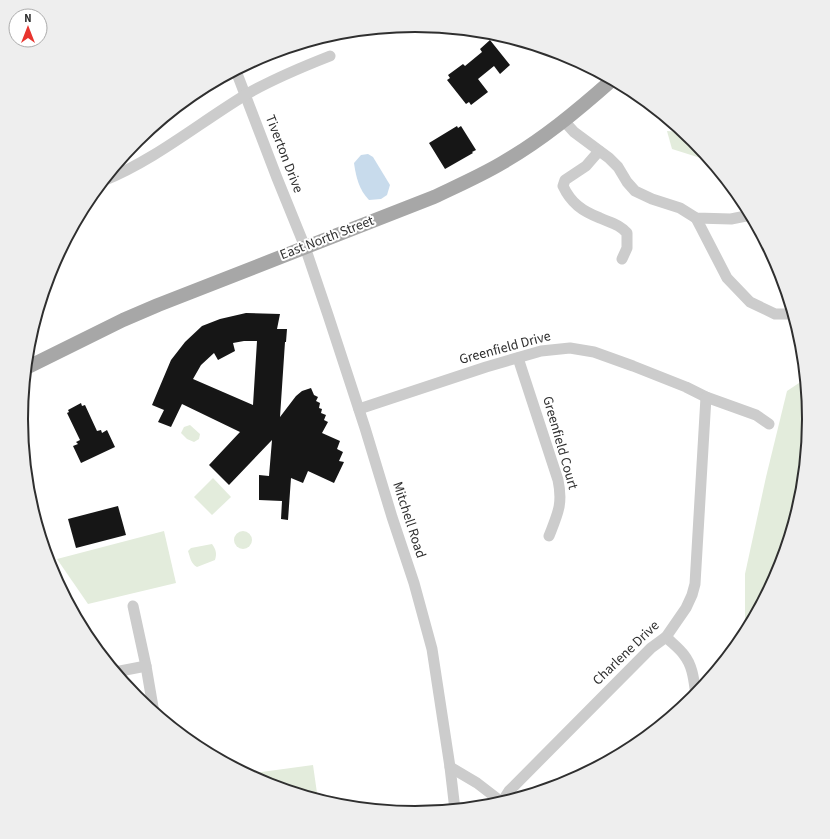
<svg xmlns="http://www.w3.org/2000/svg" width="830" height="839" font-family="'Source Sans 3',sans-serif">
  <style>
    .green { fill: #e3ecdc }
    .water { fill: #c8dbec }
    .building { fill: #161616; fill-rule: evenodd }
    .lines { fill: none; stroke-linecap: round; stroke-linejoin: round }
    .minor { stroke: #ccc; stroke-width: 11 }
    .major { stroke: #a7a7a7; stroke-width: 14 }
    .labels { text-anchor: middle; dominant-baseline: central; stroke-width: 4; stroke-linejoin: round; paint-order: stroke }
    .street-label { font-size: 14px; fill: #2f2f2f; stroke: #fff }
    .rim { fill: none; stroke: #2f2f2f; stroke-width: 2 }
  </style>
  <rect width="100%" height="100%" fill="#fff"/>
  <g class="green">
    <polygon points="667,131 683,132 694,141 710,161 672,149"/>
    <polygon points="805,379 809,420 801,497 779,570 745,634 745,574 766,477 787,391"/>
    <polygon points="190,425 200,434 199,439 194,442 187,439 181,433 184,427"/>
    <polygon points="213,478 231,497 212,515 194,497"/>
    <polygon points="164,531 176,583 88,604 57,559"/>
    <circle cx="243" cy="540" r="9"/>
    <path d="M212,544C216,550 217,553 215,560L197,567C191,564 190,557 188,551L191,548Z"/>
    <polygon points="313,765 318,800 264,783 247,774"/>
  </g>
  <path class="water" d="M368,154L373,157L390,185L387,195L381,199L369,200C359,190 356,177 354,163L361,155Z"/>
  <g class="building">
    <polygon points="490,40 510,65 500,74 494,66 478,79 488,92 471,105 469,102 466,104 447,80 450,78 448,75 463,64 465,66 482,52 480,49"/>
    <polygon points="457,126 458,128 461,126 476,150 472,152 473,153 445,169 429,143"/>
    <path d="M246,313L280,314L277,329H287L286,342H285L280,417L296,396L302,391L311,388L314,395L318,397L316,401L320,403L319,408L322,409L321,413L326,415L324,420L328,422L322,433L340,441L337,449L343,452L339,461L344,462L334,483L308,471L303,483L291,478L288,520L281,519L282,501L259,500V475L269,476L272,440L229,485L209,465L240,432L182,404L171,427L158,422L164,410L152,405L171,360L185,342L202,326L220,319ZM244,341H257L253,405L193,379L201,365L214,353L218,360L235,351L233,343Z"/>
    <polygon points="81,403 82,406 85,405 97,431 101,430 102,433 107,430 115,447 81,463 73,446 78,444 76,442 80,440 67,413 69,412 68,410"/>
    <polygon points="118,506 126,535 76,548 68,519"/>
  </g>
  <g class="lines">
    <g class="minor">
      <polyline points="236,71 277,178 305,247 328,315 365,428 392,517 414,583 432,649 450,767 455,810"/>
      <polyline points="564,121 574,132 609,158 618,167 627,182 635,191 652,199 680,208 696,218 731,219 751,215"/>
      <path d="M599,151L586,166L565,180L563,186C571,203 582,211 600,218C611,223 619,224 627,233V248L622,259"/>
      <path d="M103,181C155,160 199,123 247,94C273,79 302,67 330,56"/>
      <polyline points="696,218 727,278 750,302 775,314 793,314"/>
      <path d="M518,358L558,480C563,504 558,513 549,536"/>
      <polyline points="359,409 486,367 541,351 570,348 594,352 633,366 686,387 706,397 756,415 769,424"/>
      <polyline points="133,606 146,666 154,713"/>
      <path d="M666,637C672,643 680,649 684,655C693,666 694,682 696,695"/>
      <polyline points="115,672 146,666"/>
      <polyline points="450,767 477,783 503,803"/>
      <polyline points="502,802 509,791 651,648 666,637 686,608 692,595 695,584 706,397"/>
    </g>
    <path class="major" d="M26,368L123,320L158,305L434,197C457,186 480,176 502,163C542,140 577,111 612,80"/>
  </g>
  <g class="labels">
    <g class="street-label">
      <text transform="translate(284 154) rotate(69)">Tiverton Drive</text>
      <text transform="translate(327 238) rotate(-21)">East North Street</text>
      <text transform="translate(505 348) rotate(-15)">Greenfield Drive</text>
      <text transform="translate(560 443) rotate(74)">Greenfield Court</text>
      <text transform="translate(409 520) rotate(72)">Mitchell Road</text>
      <text transform="translate(626 653) rotate(-44)">Charlene Drive</text>
    </g>
  </g>
  <path d="M0 0H830V839H0ZM28 419a387 387 0 1 1 774 0a387 387 0 1 1-774 0Z" fill="#eee" fill-rule="evenodd"/>
  <path class="rim" d="M28 419a387 387 0 1 1 774 0a387 387 0 1 1-774 0Z"/>
  <g transform="translate(28 28)"><circle r="19" fill="#ffffff" stroke="#acacac"/>
  <path d="M0-3L7 15L0 10L-7 15Z" fill="#e8342e"/>
  <text y="-6" font-size="11" font-weight="bold" text-anchor="middle" fill="#2f2f2f">N</text>
  </g>
</svg>
